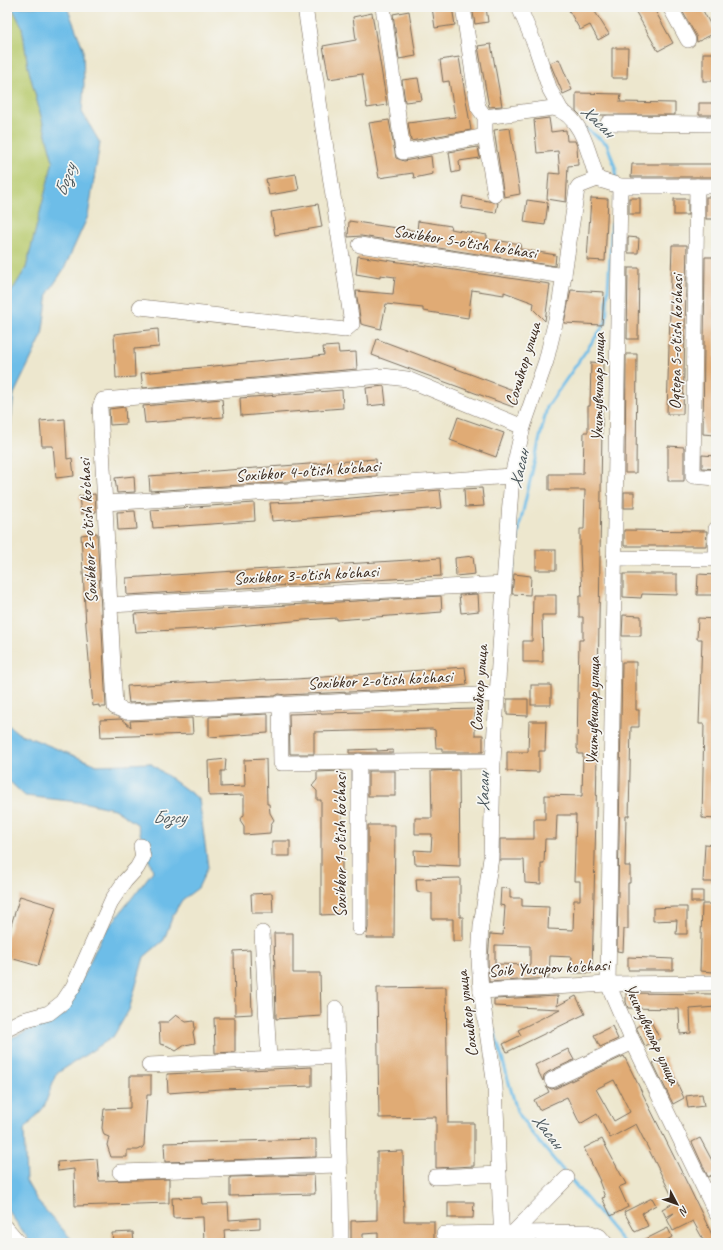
<svg xmlns="http://www.w3.org/2000/svg" width="723" height="1250" font-family="Caveat,sans-serif">
  <style>
    .green { fill: #b8ca6d; stroke: #7a7a46 }
    .water { fill: #6dbde8; stroke: #547483 }
    .lines { fill: none; stroke-linecap: round; stroke-linejoin: round }
    .stream { stroke: #6dbde8; stroke-width: 3 }
    .building { fill: #e0ab75; fill-rule: evenodd }
    .minor-casing { stroke: #796c5c; stroke-width: 16 }
    .minor { stroke: #fff; stroke-width: 15 }
    .labels { text-anchor: middle; dominant-baseline: central; stroke-width: 3.5; stroke-linejoin: round; paint-order: stroke }
    .street-label { font-size: 17px; fill: #3b2a1e; stroke: #f6f6f2 }
    .water-label { font-size: 18px; font-style: italic; fill: #4a565b; stroke: #f6f6f2 }
  </style>
  <rect width="100%" height="100%" fill="#f6f6f2"/>
  <filter id="ink" filterUnits="userSpaceOnUse"><feTurbulence type="fractalNoise" baseFrequency=".025" numOctaves="2"/><feDisplacementMap in="SourceGraphic" scale="8" xChannelSelector="R" yChannelSelector="G"/><feConvolveMatrix kernelMatrix="1 2 1 2 8 2 1 2 1" color-interpolation-filters="sRGB"/></filter>
  <filter id="wash" filterUnits="userSpaceOnUse"><feTurbulence type="fractalNoise" baseFrequency=".012" numOctaves="4" result="noise"/><feDisplacementMap in="SourceGraphic" scale="16" xChannelSelector="R" yChannelSelector="G"/><feGaussianBlur stdDeviation="0.9" result="paint"/><feColorMatrix in="noise" values="0 0 0 0 0 0 0 0 0 0 0 0 0 0 0 0 0 1.4 0 .05"/><feComposite in="paint" operator="in"/></filter>
  <g filter="url(#wash)">
    <rect width="100%" height="100%" fill="#ede7ce"/>
    <polygon class="green" points="7,7 12,7 22,27 28,67 53,161 26,268 7,299"/>
    <g class="water">
      <polygon points="12,7 67,7 83,48 84,85 82,112 100,143 88,216 64,269 48,293 42,336 14,394 7,462 7,299 26,268 53,161 28,67 22,27"/>
      <polygon points="7,724 18,733 97,765 150,763 199,799 208,867 198,888 182,900 173,915 164,940 144,957 129,1010 113,1037 56,1074 44,1107 24,1130 26,1181 38,1202 75,1243 31,1243 7,1209 7,1040 65,1014 102,936 153,871 137,824 114,809 87,803 25,796 7,779"/>
    </g>
    <g class="lines">
      <g class="stream">
        <polyline points="584,127 607,144 616,170 615,181"/>
        <polyline points="512,574 520,524 547,407 606,322 612,224"/>
        <polyline points="494,1030 517,1111 531,1132 566,1174"/>
        <polyline points="571,1180 624,1243"/>
      </g>
    </g>
    <g id="blocks">
      <g class="building">
        <polygon points="432,7 452,7 455,25 435,28"/>
        <polygon points="472,7 486,7 488,22 475,24"/>
        <polygon points="567,7 592,7 609,34 598,40 590,25 580,30"/>
        <polygon points="633,7 653,7 673,43 658,51"/>
        <polygon points="680,7 701,7 715,33 697,42 696,36"/>
        <polygon points="409,11 416,56 399,59 393,14"/>
        <polygon points="372,13 387,105 367,108 362,74 329,79 323,46 356,40 353,17"/>
        <polygon points="491,44 502,106 489,107 478,46"/>
        <polygon points="612,48 628,48 627,78 612,78"/>
        <rect x="703" y="53" width="13" height="28"/>
        <polygon points="459,57 471,130 411,141 408,123 455,117 449,81 443,82 440,60"/>
        <polygon points="559,59 572,90 563,94 550,63"/>
        <polygon points="418,78 422,100 405,102 402,80"/>
        <polygon points="576,93 621,94 620,102 675,103 675,115 580,115 576,111"/>
        <polygon points="699,103 715,103 714,115 699,115"/>
        <polygon points="549,118 551,132 566,130 567,141 575,141 577,146 578,165 568,166 566,202 547,199 549,173 560,174 558,151 537,153 534,120"/>
        <polygon points="389,120 396,158 404,161 431,156 433,174 414,178 413,173 379,178 369,123"/>
        <polygon points="510,128 520,194 504,197 494,130"/>
        <polygon points="478,147 480,158 459,161 460,171 452,173 449,152"/>
        <polygon points="632,164 716,164 716,177 631,177"/>
        <polygon points="296,174 299,190 269,195 266,179"/>
        <polygon points="463,196 498,203 496,213 461,208"/>
        <rect x="706" y="197" width="10" height="22"/>
        <polygon points="591,198 608,199 605,261 587,260"/>
        <rect x="629" y="198" width="11" height="16"/>
        <rect x="674" y="199" width="14" height="16"/>
        <polygon points="527,200 548,203 545,225 524,222"/>
        <polygon points="318,204 322,227 275,235 271,212"/>
        <polygon points="349,221 417,231 418,221 451,226 450,229 487,235 487,239 521,244 520,249 556,255 555,266 361,236 348,237"/>
        <polygon points="628,237 639,238 638,253 628,253"/>
        <polygon points="672,245 687,245 683,414 667,414"/>
        <polygon points="358,256 550,284 545,321 533,309 534,303 504,292 504,295 472,290 468,318 423,311 423,308 386,304 381,329 361,324 356,291 393,294 395,277 380,275 380,278 356,274"/>
        <polygon points="705,257 716,257 715,435 703,434"/>
        <polygon points="628,268 639,268 638,339 627,339"/>
        <polygon points="571,290 604,292 602,325 564,323"/>
        <polygon points="158,329 159,347 134,349 135,377 116,378 114,334"/>
        <polygon points="377,339 518,392 513,407 372,355"/>
        <polygon points="338,346 339,353 356,352 357,369 143,388 141,373 308,357 324,355 323,347"/>
        <polygon points="626,354 637,354 636,473 625,473"/>
        <path d="M591,362L603,363L596,816L592,973H571L572,957L550,956L549,978L489,982L488,960L490,934L503,935L505,906L500,905L501,888L510,889V898H522V906L549,907L548,929L573,930L574,900H580V881H574L576,815H557L556,839H545L544,863H541V884L525,883L524,860H500V839H534V819H545V795L582,796L583,754H578V749H577L579,640H583V617H579V596H582L580,552V529H584L585,490H549V474H583L584,432H588V406H590ZM495,945L530,946V965L495,964Z"/>
        <polygon points="384,386 386,404 368,406 366,388"/>
        <polygon points="342,390 343,408 241,416 240,398"/>
        <polygon points="222,399 224,417 145,423 143,406"/>
        <polygon points="125,407 126,424 110,425 109,409"/>
        <polygon points="458,417 504,433 496,457 450,440"/>
        <polygon points="65,419 67,459 72,458 74,476 56,478 53,446 42,446 40,421"/>
        <polygon points="668,446 684,447 684,481 668,481"/>
        <polygon points="702,455 716,456 716,469 702,468"/>
        <polygon points="376,459 377,476 150,491 149,476"/>
        <polygon points="134,476 135,492 117,493 115,478"/>
        <polygon points="482,488 484,506 465,507 464,489"/>
        <polygon points="440,490 442,508 272,521 270,503 318,501"/>
        <rect x="624" y="492" width="10" height="16"/>
        <polygon points="95,494 96,512 81,514 79,496"/>
        <polygon points="254,503 255,521 153,528 151,510"/>
        <polygon points="135,511 137,529 118,530 117,512"/>
        <polygon points="624,530 707,531 706,546 624,546"/>
        <polygon points="97,533 106,707 99,707 99,705 93,706 86,626 81,535"/>
        <rect x="536" y="550" width="20" height="20"/>
        <polygon points="473,556 475,574 456,576 455,558"/>
        <polygon points="440,558 441,576 127,595 126,578"/>
        <polygon points="514,574 531,576 530,595 512,594"/>
        <polygon points="623,574 677,574 677,595 642,594 641,598 623,597"/>
        <polygon points="698,574 716,575 716,595 697,595"/>
        <polygon points="478,594 479,611 461,613 459,595"/>
        <polygon points="533,595 556,595 556,615 542,615 543,662 523,662 523,641 532,641"/>
        <polygon points="441,596 442,612 337,620 337,618 304,620 215,628 136,632 134,614"/>
        <polygon points="623,615 641,616 641,636 622,636"/>
        <polygon points="698,618 716,619 716,819 702,818 704,724 699,724 702,639 697,639"/>
        <polygon points="622,662 636,662 636,710 639,710 639,727 631,727 629,816 626,816 625,866 630,866 630,883 628,883 628,929 624,929 623,952 617,951"/>
        <polygon points="465,667 467,685 436,688 285,695 279,694 275,696 129,703 127,686 236,680 236,681 266,679 266,680 296,679"/>
        <rect x="531" y="685" width="20" height="20"/>
        <polygon points="507,699 528,699 528,716 507,715"/>
        <polygon points="475,709 475,735 483,735 483,752 442,752 442,748 436,748 435,730 432,729 314,732 314,754 290,754 289,714"/>
        <polygon points="268,714 268,733 209,737 209,717"/>
        <polygon points="192,718 193,734 101,737 100,720 121,719 131,727 130,721"/>
        <polygon points="529,721 546,721 545,751 539,751 539,772 507,771 507,752 528,752"/>
        <polygon points="377,749 377,751 393,750 393,753 349,753 349,750"/>
        <polygon points="226,759 225,771 221,771 221,787 245,786 244,760 266,759 267,804 269,804 270,813 274,820 271,824 270,833 244,835 244,826 240,820 244,815 244,795 209,796 208,761"/>
        <polygon points="459,770 460,866 415,864 414,850 431,851 432,834 415,834 415,818 432,818 431,771"/>
        <polygon points="342,771 342,914 321,915 321,800 317,800 317,791 312,786 317,780 317,772"/>
        <rect x="368" y="771" width="27" height="25"/>
        <polygon points="368,825 395,825 394,938 366,938 368,928"/>
        <rect x="272" y="841" width="18" height="15"/>
        <polygon points="705,844 716,845 716,882 703,882"/>
        <polygon points="460,878 460,917 463,917 463,941 453,941 453,919 432,919 432,893 417,892 416,879"/>
        <rect x="691" y="891" width="12" height="11"/>
        <polygon points="272,893 273,913 252,913 251,894"/>
        <polygon points="20,896 56,907 38,966 7,957 7,938"/>
        <polygon points="702,904 716,904 714,972 700,971"/>
        <polygon points="675,907 687,907 687,934 676,934 677,920 653,921 653,908"/>
        <polygon points="274,933 293,933 293,973 320,973 321,1016 276,1019"/>
        <polygon points="250,950 252,1014 235,1015 234,951"/>
        <polygon points="628,957 673,959 673,970 628,970"/>
        <polygon points="446,987 448,1123 474,1123 474,1166 436,1168 436,1117 379,1118 377,988"/>
        <polygon points="626,993 716,994 716,1007 690,1009 691,1033 680,1034 679,1009 628,1008 626,1002"/>
        <polygon points="558,996 557,1006 576,996 585,1014 507,1052 503,1044 521,1035 518,1030 560,1009 494,1006 494,999"/>
        <polygon points="176,1015 186,1022 194,1021 195,1028 193,1032 195,1043 185,1045 176,1051 168,1046 160,1044 159,1022 168,1022"/>
        <polygon points="214,1018 235,1018 235,1052 215,1053"/>
        <polygon points="650,1020 660,1039 645,1046 636,1027"/>
        <polygon points="612,1026 618,1039 600,1047 594,1035"/>
        <polygon points="568,1049 574,1060 548,1072 544,1075 543,1081 535,1065"/>
        <path d="M624,1056L688,1185L716,1243H705L693,1221L673,1231L667,1219L674,1213L666,1217L662,1209L675,1202L636,1124L610,1138L597,1114L580,1124L567,1097L539,1110L534,1100L549,1092L546,1086L551,1089L556,1088ZM614,1080L630,1112L614,1121L596,1089Z"/>
        <polygon points="665,1057 684,1098 673,1104 653,1063"/>
        <polygon points="312,1067 312,1086 221,1089 168,1093 167,1074"/>
        <polygon points="130,1076 151,1076 151,1095 147,1095 144,1145 142,1148 138,1150 127,1150 127,1157 111,1157 107,1145 109,1137 104,1135 102,1128 104,1109 130,1108"/>
        <polygon points="702,1094 704,1106 688,1108 686,1096"/>
        <polygon points="700,1138 716,1168 716,1173 708,1177 692,1142"/>
        <polygon points="316,1139 316,1157 165,1162 164,1143"/>
        <polygon points="602,1139 626,1184 619,1187 628,1207 611,1216 602,1198 605,1197 599,1181 600,1181 584,1148"/>
        <polygon points="403,1151 404,1221 434,1221 434,1243 378,1243 378,1233 363,1234 363,1241 351,1243 351,1221 377,1220 377,1152"/>
        <polygon points="97,1159 99,1181 169,1179 169,1203 75,1206 74,1169 58,1171 57,1162"/>
        <polygon points="314,1175 315,1194 230,1196 230,1177"/>
        <polygon points="201,1197 202,1204 228,1203 229,1220 260,1218 260,1228 224,1230 225,1243 204,1243 203,1217 173,1218 172,1198"/>
        <polygon points="652,1198 656,1205 642,1213 648,1226 635,1232 624,1212"/>
        <polygon points="448,1202 474,1202 473,1218 448,1218"/>
        <polygon points="668,1228 672,1237 662,1243 638,1243"/>
        <polygon points="133,1232 134,1243 113,1243 112,1233"/>
      </g>
    </g>
  </g>
  <g filter="url(#ink)">
    <use href="#blocks" fill-opacity="0" stroke="#796c5c" stroke-width="1"/>
    <g class="lines">
      <defs>
        <g id="minor">
          <polyline points="383,7 403,152 485,136"/>
          <polyline points="463,7 478,107 485,117 485,136 495,195"/>
          <polyline points="519,7 535,45 550,90 561,110"/>
          <polyline points="670,7 688,40"/>
          <path d="M485,117L553,108C582,114 589,155 597,179"/>
          <polyline points="608,123 716,124"/>
          <polyline points="620,186 608,984 633,1042 716,1213"/>
          <polyline points="697,186 693,476 716,478"/>
          <polyline points="360,245 564,276"/>
          <polyline points="140,307 345,330 352,324 305,7"/>
          <polyline points="106,503 512,476"/>
          <polyline points="614,558 716,559"/>
          <polyline points="715,559 716,529"/>
          <polyline points="110,605 504,584"/>
          <polyline points="498,694 127,712 115,707 100,407 103,400 383,376 407,379 523,427"/>
          <polyline points="280,703 281,763 493,761"/>
          <polyline points="359,761 359,928"/>
          <polyline points="262,933 269,1059"/>
          <polyline points="481,991 608,984 716,983"/>
          <polyline points="336,1008 341,1243"/>
          <polyline points="7,1028 23,1020 49,1013 63,1002 73,987 112,900 125,881 137,868 143,857 141,846"/>
          <polyline points="149,1065 337,1056"/>
          <polyline points="552,1080 633,1042"/>
          <polyline points="120,1172 338,1165"/>
          <polyline points="435,1177 499,1174"/>
          <polyline points="7,1229 19,1243"/>
          <polyline points="513,1233 567,1178"/>
          <polyline points="444,1234 588,1232 599,1236 605,1243"/>
          <polyline points="502,1243 495,1086 481,991 479,960 481,926 491,858 493,761 504,584 512,476 523,427 546,361 559,307 577,189 579,186 597,179 620,186 716,186"/>
        </g>
      </defs>
      <use href="#minor" class="minor-casing"/>
      <use href="#minor" class="minor"/>
    </g>
  </g>
  <g class="labels">
    <g class="street-label">
      <text transform="translate(465 242) rotate(9)">Soxibkor 5-o'tish ko'chasi</text>
      <text transform="translate(676 342) rotate(-89)">Oqtepa 5-o'tish ko'chasi</text>
      <text transform="translate(523 364) rotate(-73)">Сохибкор улица</text>
      <text transform="translate(598 387) rotate(-89)">Укитувчилар улица</text>
      <text transform="translate(308 471) rotate(-4)">Soxibkor 4-o'tish ko'chasi</text>
      <text transform="translate(88 531) rotate(-93)">Soxibkor 2-o'tish ko'chasi</text>
      <text transform="translate(306 575) rotate(-3)">Soxibkor 3-o'tish ko'chasi</text>
      <text transform="translate(380 680) rotate(-3)">Soxibkor 2-o'tish ko'chasi</text>
      <text transform="translate(479 688) rotate(-86)">Сохибкор улица</text>
      <text transform="translate(593 711) rotate(-89)">Укитувчилар улица</text>
      <text transform="translate(340 845) rotate(-90)">Soxibkor 1-o'tish ko'chasi</text>
      <text transform="translate(549 968) rotate(-3)">Soib Yusupov ko'chasi</text>
      <text transform="translate(467 1014) rotate(-97)">Сохибкор улица</text>
      <text transform="translate(652 1034) rotate(65)">Укитувчилар улица</text>
    </g>
    <g class="water-label">
      <text transform="translate(598 121) rotate(44)">Хасан</text>
      <text transform="translate(65 180) rotate(-71)">Бозсу</text>
      <text transform="translate(519 469) rotate(-77)">Хасан</text>
      <text transform="translate(483 792) rotate(-89)">Хасан</text>
      <text x="169" y="817">Бозсу</text>
      <text transform="translate(548 1131) rotate(52)">Хасан</text>
    </g>
  </g>
  <rect width="723" height="1250" fill="none" stroke="#f6f6f2" stroke-width="24"/>
  <g transform="translate(677 1204) rotate(131)" stroke="#f6f6f2" stroke-width="3" paint-order="stroke">
  <path d="M0-3L7 15L0 10L-7 15Z" fill="#3b2a1e"/>
  <text y="-6" font-size="11" font-weight="bold" text-anchor="middle" fill="#3b2a1e">N</text>
  </g>
</svg>
